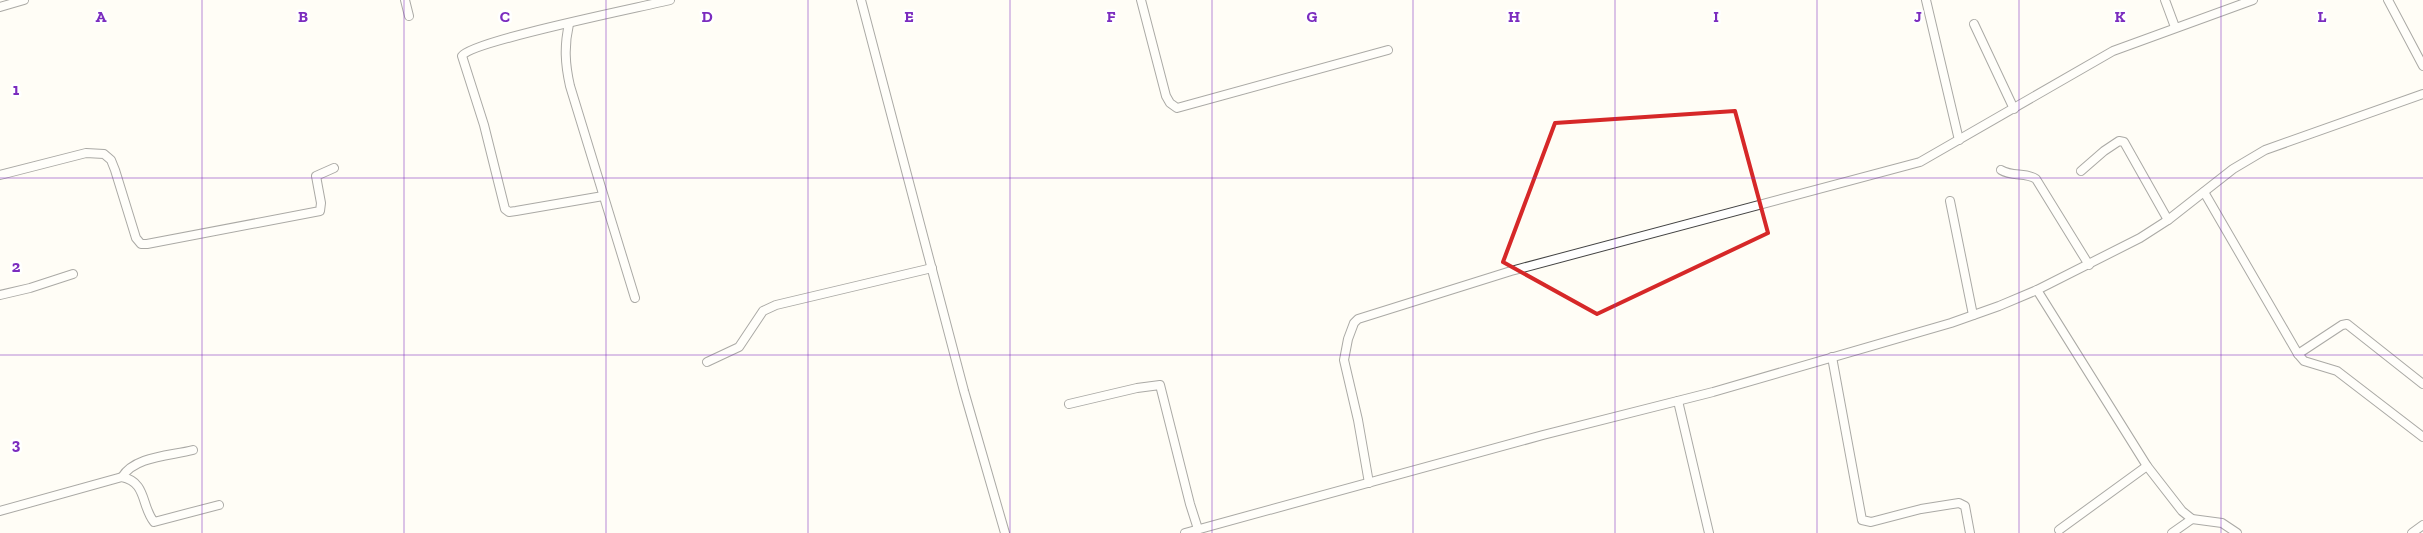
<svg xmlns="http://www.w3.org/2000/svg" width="2423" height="533" font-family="'Zilla Slab',serif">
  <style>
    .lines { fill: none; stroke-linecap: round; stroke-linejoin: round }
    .minor-casing { stroke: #444; stroke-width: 10 }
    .minor { stroke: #fff; stroke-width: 8 }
    .marked { fill: none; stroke: #d62828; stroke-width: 4; stroke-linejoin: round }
    .grid { fill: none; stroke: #7b2cbf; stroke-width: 1; stroke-opacity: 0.55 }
    .grid-label { font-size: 16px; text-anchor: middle; font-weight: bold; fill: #7b2cbf; stroke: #fff; stroke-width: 5; stroke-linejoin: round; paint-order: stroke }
  </style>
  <rect width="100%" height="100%" fill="#fffdf5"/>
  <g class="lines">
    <defs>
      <g id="minor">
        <polyline points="405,0 409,16"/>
        <polyline points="861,0 964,391 1005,533"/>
        <polyline points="1141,0 1166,96 1170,103 1177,108 1388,50"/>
        <polyline points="1926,0 1959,140"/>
        <polyline points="2165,0 2175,27"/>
        <polyline points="2388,0 2423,66"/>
        <polyline points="0,7 24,0"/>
        <path d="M569,24C564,46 565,64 570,86L635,298"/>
        <polyline points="1974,24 2014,109"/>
        <path d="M2001,170C2012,177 2026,172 2036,179L2089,265"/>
        <polyline points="2081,171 2104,151 2119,141 2124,142 2168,220"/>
        <polyline points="0,175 86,153 104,154 111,160 115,170 136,238 141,244 147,244 320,211 321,203 316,176 334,168"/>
        <polyline points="2204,192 2298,354 2342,325 2347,324 2423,384"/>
        <path d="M603,196L516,211L509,212L505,209L484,125L462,56C471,41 642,7 670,0"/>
        <polyline points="1950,201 1973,315"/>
        <polyline points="2037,290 2147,466 2182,511 2192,519 2222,523 2237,533"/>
        <polyline points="0,295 30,288 73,274"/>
        <polyline points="2298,354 2304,361 2337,371 2423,437"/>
        <polyline points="1832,357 1862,520 1871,522 1921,509 1959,503 1965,506 1970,533"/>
        <polyline points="707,362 739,347 763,311 776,305 932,268"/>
        <polyline points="1678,401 1709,533"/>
        <polyline points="1069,404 1137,388 1160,385 1190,504 1198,529"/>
        <path d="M122,477C135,456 170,456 193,450"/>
        <polyline points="1369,483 1358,420 1344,360 1348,339 1354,323 1358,319 1511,271 1920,162 2113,51 2253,0"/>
        <path d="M0,511L122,477C147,482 141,506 154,522L219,505"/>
        <polyline points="2059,530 2147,466"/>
        <polyline points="1185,533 1543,435 1713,392 1951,323 1999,306 2037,290 2140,238 2168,220 2233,169 2265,150 2423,94"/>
        <polyline points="2172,533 2192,519"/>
        <polyline points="2412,533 2423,525"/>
      </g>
    </defs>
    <use href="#minor" class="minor-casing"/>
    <use href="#minor" class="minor"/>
  </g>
  <path d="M0 0H2423V533H0ZM1735,111L1768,233L1597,314L1503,262L1555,123Z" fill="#fffdf5" fill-opacity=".55" fill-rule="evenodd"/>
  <path class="marked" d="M1735,111L1768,233L1597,314L1503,262L1555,123Z"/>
  <path class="grid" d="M202,0V533M404,0V533M606,0V533M808,0V533M1010,0V533M1212,0V533M1413,0V533M1615,0V533M1817,0V533M2019,0V533M2221,0V533M0,178H2423M0,355H2423"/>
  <g class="grid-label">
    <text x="101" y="22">A</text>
    <text x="303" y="22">B</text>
    <text x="505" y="22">C</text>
    <text x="707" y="22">D</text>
    <text x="909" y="22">E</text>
    <text x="1111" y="22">F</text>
    <text x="1312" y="22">G</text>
    <text x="1514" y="22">H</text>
    <text x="1716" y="22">I</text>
    <text x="1918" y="22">J</text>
    <text x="2120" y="22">K</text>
    <text x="2322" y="22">L</text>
    <text x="16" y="95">1</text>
    <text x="16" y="272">2</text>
    <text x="16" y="450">3</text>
  </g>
</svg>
